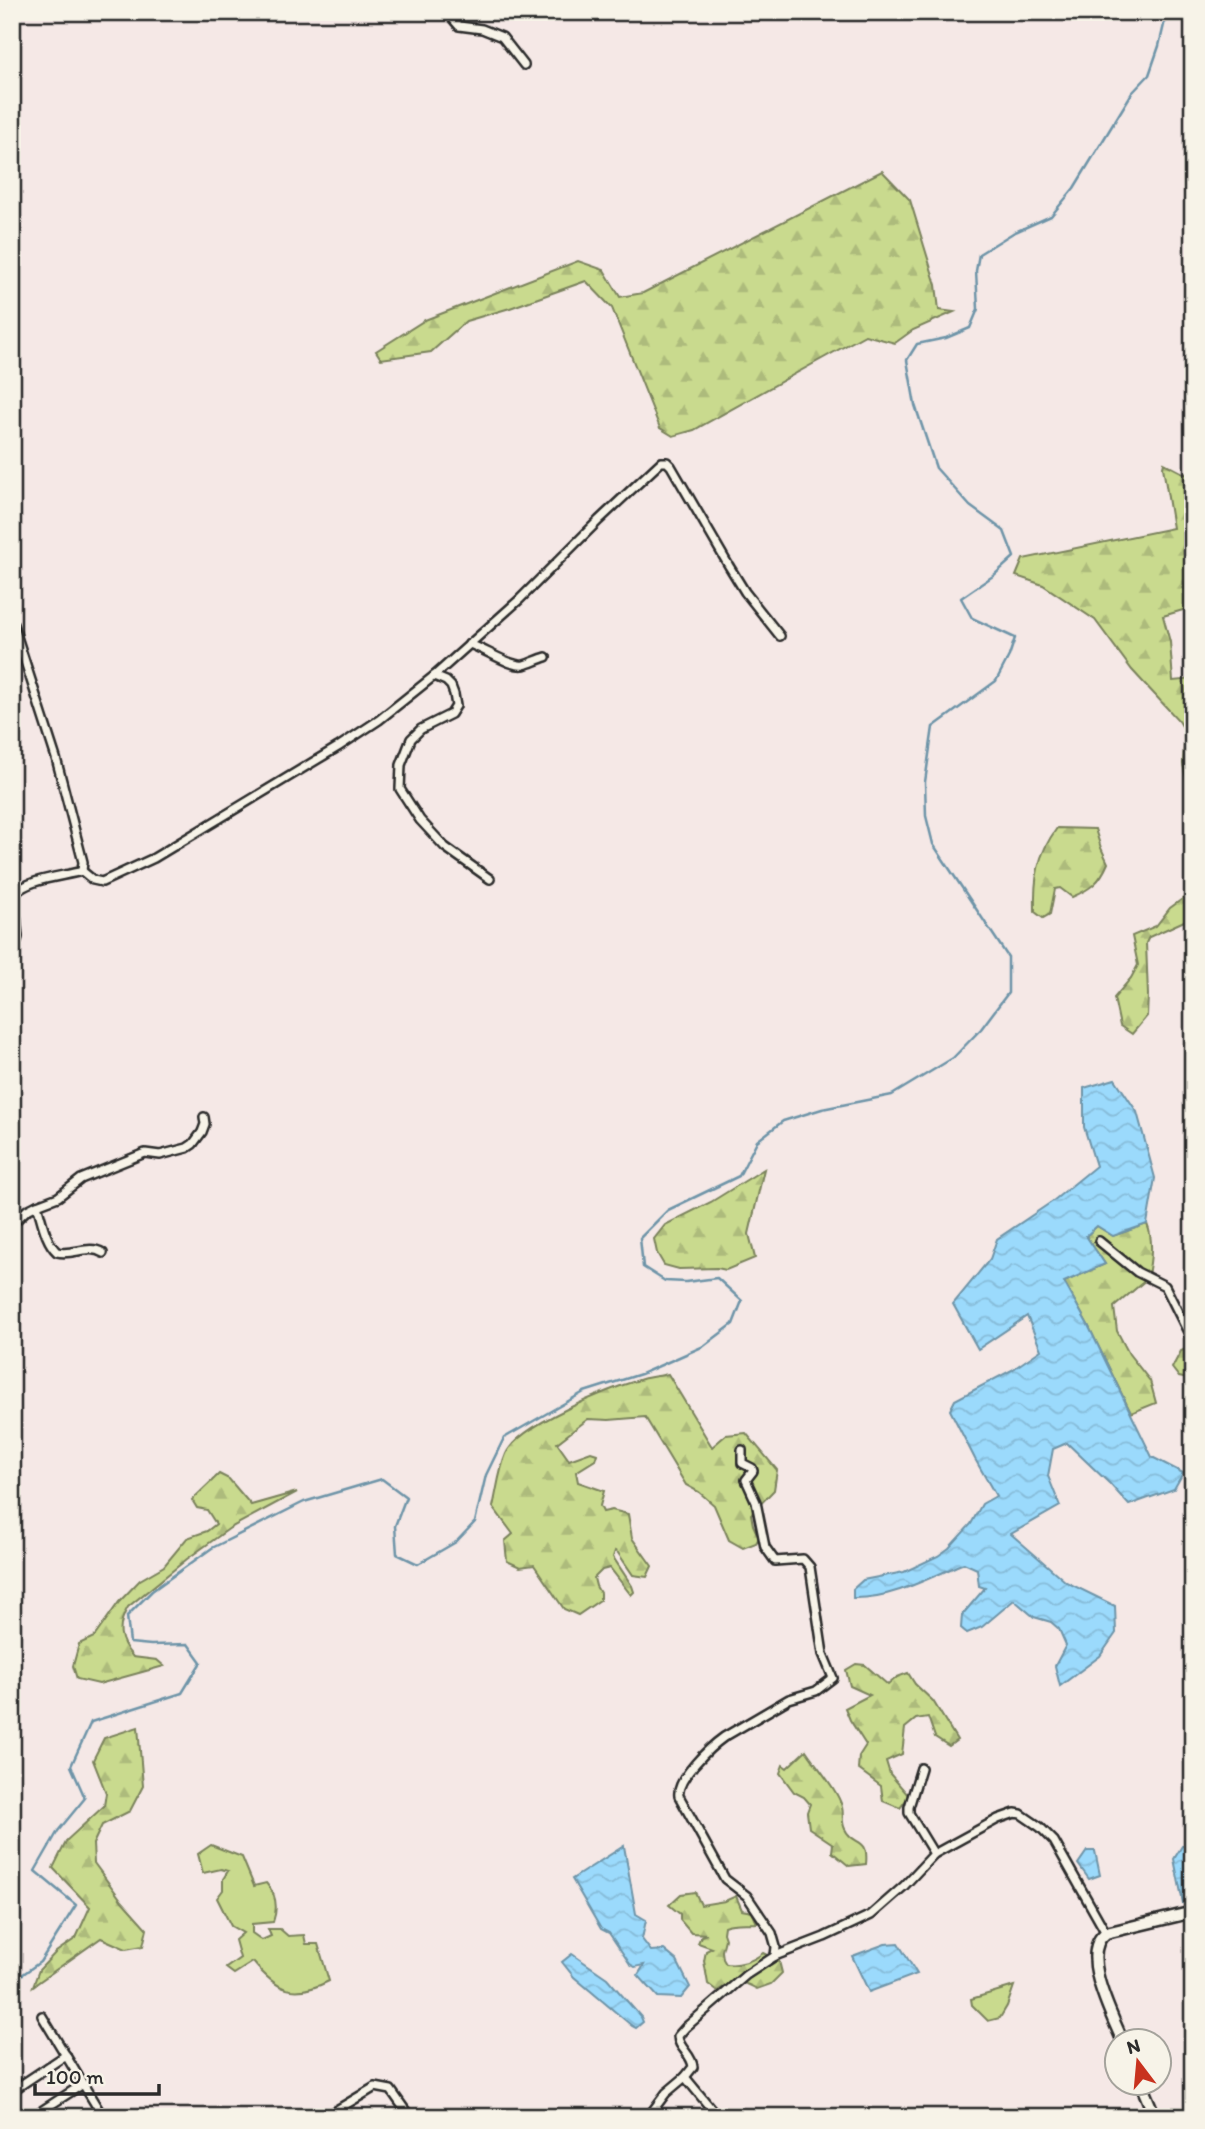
<svg xmlns="http://www.w3.org/2000/svg" width="1205" height="2129" font-family="Itim,sans-serif">
  <style>
    .grass { fill: #c9da8e; stroke: #7a825c; stroke-width: 2 }
    .forest { fill: url(#forest-firs); stroke: #7a825c; stroke-width: 2 }
    .water { fill: url(#water-waves); stroke: #6e94a8; stroke-width: 2 }
    .lines { fill: none; stroke-linecap: round; stroke-linejoin: round }
    .stream { stroke: #6e94a8; stroke-width: 2.5 }
    .minor-casing { stroke: #2b2b2b; stroke-width: 12 }
    .tertiary-casing { stroke: #2b2b2b; stroke-width: 15 }
    .minor { stroke: #f7f3e8; stroke-width: 7 }
    .tertiary { stroke: #f7f3e8; stroke-width: 10 }
  </style>
  <defs>
    <pattern id="forest-firs" width="22" height="20" patternUnits="userSpaceOnUse" patternTransform="scale(1.75)"><rect width="22" height="20" fill="#c9da8e"/><path d="M5 1l3.5 6h-7zM16 11l3.5 6h-7z" fill="#adbb7b"/></pattern>
    <pattern id="water-waves" width="16" height="10" patternUnits="userSpaceOnUse" patternTransform="scale(1.75)"><rect width="16" height="10" fill="#9bdafc"/><path d="M0 5q4-4 8 0t8 0" fill="none" stroke="#86bbd8"/></pattern>
  </defs>
  <rect width="100%" height="100%" fill="#f5e8e6"/>
  <filter id="ink" filterUnits="userSpaceOnUse"><feTurbulence type="fractalNoise" baseFrequency=".0143" numOctaves="2"/><feDisplacementMap in="SourceGraphic" scale="14" xChannelSelector="R" yChannelSelector="G"/><feConvolveMatrix kernelMatrix="1 2 1 2 8 2 1 2 1" color-interpolation-filters="sRGB"/></filter>
  <g filter="url(#ink)">
    <g class="grass">
      <path d="M211,1845L242,1857L254,1886L266,1883C277,1895 278,1908 273,1922L252,1924V1933L262,1940L271,1936L268,1929H280L288,1936L304,1935L306,1944H318L329,1981C294,1999 277,1991 253,1962L234,1974L226,1968L240,1958L235,1940L243,1933L231,1926L217,1898L223,1890V1879L228,1871L221,1869L203,1873L198,1854Z"/>
      <polygon points="1014,1986 1007,2006 1000,2018 988,2021 972,2005 971,1999"/>
    </g>
    <g class="forest">
      <polygon points="882,171 910,200 936,285 939,310 954,312 913,330 895,343 865,335 694,430 673,436 660,428 612,308 586,281 510,308 466,321 431,352 381,359 376,351 425,320 578,261 604,270 620,297 643,293"/>
      <polygon points="1164,463 1193,478 1193,607 1163,616 1170,642 1173,681 1193,679 1193,797 1189,792 1183,764 1185,731 1179,721 1132,670 1095,620 1043,585 1016,576 1023,559 1173,528 1163,467"/>
      <path d="M1057,828L1095,829L1101,848L1108,863C1100,882 1091,889 1072,897L1060,888L1055,889L1050,914L1043,918L1035,912C1034,879 1037,855 1057,828Z"/>
      <polygon points="1193,884 1193,917 1149,937 1146,943 1148,995 1147,1016 1132,1034 1120,1026 1114,998 1131,978 1138,965 1132,936 1156,926 1170,908 1185,897"/>
      <polygon points="764,1169 749,1234 755,1258 726,1270 717,1268 679,1269 664,1265 657,1253 654,1239 665,1225 711,1202"/>
      <path d="M1147,1224C1154,1241 1151,1262 1147,1279L1114,1307L1117,1331L1129,1354L1150,1381L1156,1403L1131,1413L1088,1325L1064,1282L1105,1264L1086,1236L1097,1226L1113,1236Z"/>
      <polygon points="1193,1346 1193,1380 1179,1377 1172,1368 1181,1351"/>
      <path d="M668,1374L712,1447L726,1435L746,1433L777,1470L774,1490L751,1514L753,1525L759,1538L756,1543L743,1548L729,1540L714,1505L699,1492L686,1485L645,1417L609,1420L588,1419L557,1443L569,1460L591,1452L597,1454L595,1460L576,1472L578,1482L604,1491L600,1506L603,1512L612,1510L628,1514L632,1538L652,1566L647,1577L633,1575L618,1553L615,1551L613,1557L632,1586L634,1592L631,1595L610,1568L602,1570L594,1578L596,1586L600,1593V1600L578,1615L564,1609L534,1565L520,1567L507,1561L505,1541L513,1534L493,1507C497,1490 499,1470 506,1454C518,1425 611,1388 642,1379C650,1377 659,1376 668,1374Z"/>
      <path d="M219,1474L229,1479L251,1505L297,1492L230,1528L187,1559L128,1607C116,1627 119,1641 133,1657L157,1660L164,1666L99,1684L77,1679L73,1666L79,1644L94,1637L119,1602L140,1580L164,1566L187,1538L207,1531L216,1524L207,1510L197,1508L192,1500Z"/>
      <polygon points="856,1664 865,1665 888,1685 897,1677 908,1673 915,1684 933,1701 957,1740 949,1746 935,1737 928,1717 916,1719 905,1728 902,1754 886,1761 890,1774 909,1796 900,1808 883,1801 881,1786 858,1769 859,1756 866,1745 850,1720 845,1708 870,1695 850,1686 846,1670"/>
      <polygon points="138,1727 143,1786 130,1811 102,1825 93,1844 94,1863 122,1901 147,1929 143,1946 126,1949 101,1938 33,1986 39,1970 56,1952 76,1938 90,1907 53,1868 67,1840 104,1806 106,1793 93,1760 104,1738"/>
      <path d="M806,1750C815,1764 839,1792 842,1807C844,1815 841,1821 845,1829C853,1847 869,1835 866,1864L849,1866L832,1852L833,1844L809,1828L807,1812L810,1804L804,1797L794,1792L780,1773L783,1765L787,1768Z"/>
      <path d="M695,1892L701,1905L725,1901L736,1896L742,1910L752,1912L757,1923C746,1924 734,1922 724,1926L723,1933L725,1939L722,1951L723,1959L726,1964C739,1966 753,1961 763,1953L779,1961L782,1973L771,1984L757,1989C740,1979 734,1981 717,1991L708,1984L704,1961L706,1951L712,1948L698,1943L701,1936L707,1934L691,1933L680,1920V1914L669,1905L681,1894Z"/>
    </g>
    <g class="water">
      <path d="M1115,1079L1137,1112L1155,1178L1147,1224L1113,1236L1097,1226L1086,1236L1105,1264L1064,1282L1088,1325L1152,1457L1183,1473L1174,1489L1129,1505L1110,1484L1067,1443L1053,1449L1048,1476L1060,1506L1011,1534L1066,1582L1115,1606L1116,1633L1100,1656L1060,1686L1055,1666L1066,1645L1059,1629L1051,1622L1034,1617L1014,1600L982,1627L967,1633L961,1628L962,1615L985,1588L979,1586L977,1569L964,1563C929,1578 891,1599 853,1598V1589L863,1580L904,1572L938,1556L949,1548L971,1524L982,1504L996,1496L975,1459L950,1410L955,1400L1012,1370L1041,1350L1027,1316L978,1349L953,1304L990,1259L997,1239L1053,1201L1096,1166L1084,1127V1088Z"/>
      <polygon points="1193,1840 1193,1901 1183,1903 1174,1859 1182,1846"/>
      <polygon points="624,1846 636,1914 646,1920 642,1939 651,1951 664,1950 677,1961 690,1987 681,1998 658,1997 638,1975 644,1965 635,1967 630,1964 609,1933 601,1929 572,1879"/>
      <polygon points="1087,1851 1095,1851 1100,1875 1089,1879 1078,1864"/>
      <polygon points="898,1943 917,1974 869,1992 852,1956 885,1944"/>
      <polygon points="572,1954 607,1978 641,2017 643,2022 636,2028 632,2026 574,1977 562,1962"/>
    </g>
    <g class="lines">
      <polyline class="stream" points="12,1982 40,1962 76,1905 35,1871 58,1831 85,1798 71,1766 91,1722 182,1693 201,1662 188,1644 151,1645 130,1643 127,1616 152,1591 212,1548 304,1502 382,1479 406,1497 395,1526 397,1554 418,1564 456,1542 475,1522 486,1475 504,1438 584,1392 641,1374 704,1346 733,1324 742,1301 717,1278 686,1282 665,1281 643,1267 640,1238 668,1210 739,1176 757,1141 783,1121 822,1109 892,1095 953,1058 981,1029 1008,993 1008,957 933,844 926,816 925,782 933,727 996,681 1009,656 1015,638 972,618 961,598 993,576 1014,557 1004,531 970,506 936,468 915,405 907,360 917,344 946,338 970,328 978,309 976,271 979,254 1013,233 1051,216 1074,188 1132,93 1149,75 1159,46 1167,12"/>
      <defs>
        <g id="minor">
          <polyline points="447,12 459,26 482,29 502,37 524,65"/>
          <polyline points="12,621 56,758 83,862 82,871"/>
          <path d="M469,644C483,648 512,668 524,665C531,663 539,659 546,657"/>
          <polyline points="434,676 446,681 451,686 454,694 456,706 451,714 421,729 411,739 401,765 400,789 420,820 445,847 490,879"/>
          <path d="M12,957L18,937L14,894C30,878 61,877 82,871L93,880L102,882L154,858L338,747L379,720L434,676L519,600L599,520L661,462H667L671,466L729,566L745,592L780,636"/>
          <path d="M37,1205C42,1220 45,1241 57,1252C73,1256 89,1244 103,1253"/>
          <polyline points="12,1224 27,1210 37,1205 58,1197 81,1179 145,1153 160,1155 187,1148 193,1144 202,1132 205,1124 204,1117"/>
          <polyline points="1099,1241 1137,1272 1165,1286 1193,1342"/>
          <path d="M742,1450V1463L752,1468L753,1471L746,1480L756,1502L765,1547L775,1561L803,1559L810,1567L823,1654L833,1678L816,1691L789,1699L724,1737C710,1747 676,1779 679,1796L725,1879L747,1896L772,1933L776,1947L775,1956"/>
          <polyline points="921,1768 909,1807 909,1813 934,1854"/>
          <polyline points="42,2016 103,2117"/>
          <polyline points="685,2077 718,2117"/>
          <polyline points="12,2091 66,2055"/>
          <polyline points="32,2117 83,2084"/>
          <polyline points="325,2117 375,2087 391,2090 410,2117"/>
          <path d="M648,2117L666,2093L685,2077L693,2067C692,2054 678,2048 678,2036L686,2027L746,1975L775,1956L824,1937L871,1915L904,1886L934,1854L998,1819L1015,1813L1021,1814L1040,1827L1054,1841L1106,1933"/>
        </g>
        <g id="tertiary">
          <path d="M1123,2042C1113,2017 1078,1952 1106,1933L1193,1912"/>
          <polyline points="1141,2084 1155,2117"/>
        </g>
      </defs>
      <use href="#minor" class="minor-casing"/>
      <use href="#tertiary" class="tertiary-casing"/>
      <use href="#minor" class="minor"/>
      <use href="#tertiary" class="tertiary"/>
    </g>
  </g>
  <rect width="1205" height="2129" fill="none" stroke="#f7f3e8" stroke-width="42"/>
  <rect x="21" y="21" width="1163" height="2087" fill="none" stroke="#2b2b2b" stroke-width="2.5" filter="url(#ink)"/>
  <g transform="translate(1138 2062) rotate(344)"><circle r="33" fill="#f7f3e8" stroke="#a5a39c" stroke-width="2"/>
  <path d="M0-5L12 26L0 18L-12 26Z" fill="#c8321e"/>
  <text y="-10" font-size="19" font-weight="bold" text-anchor="middle" fill="#2b2b2b">N</text>
  </g>
  <path d="M35 2084v10h124v-10" fill="none" stroke="#2b2b2b" stroke-width="3.5"/>
  <text x="46" y="2084" font-size="21" fill="#2b2b2b" stroke="#f7f3e8" stroke-width="5" paint-order="stroke">100 m</text>
</svg>
